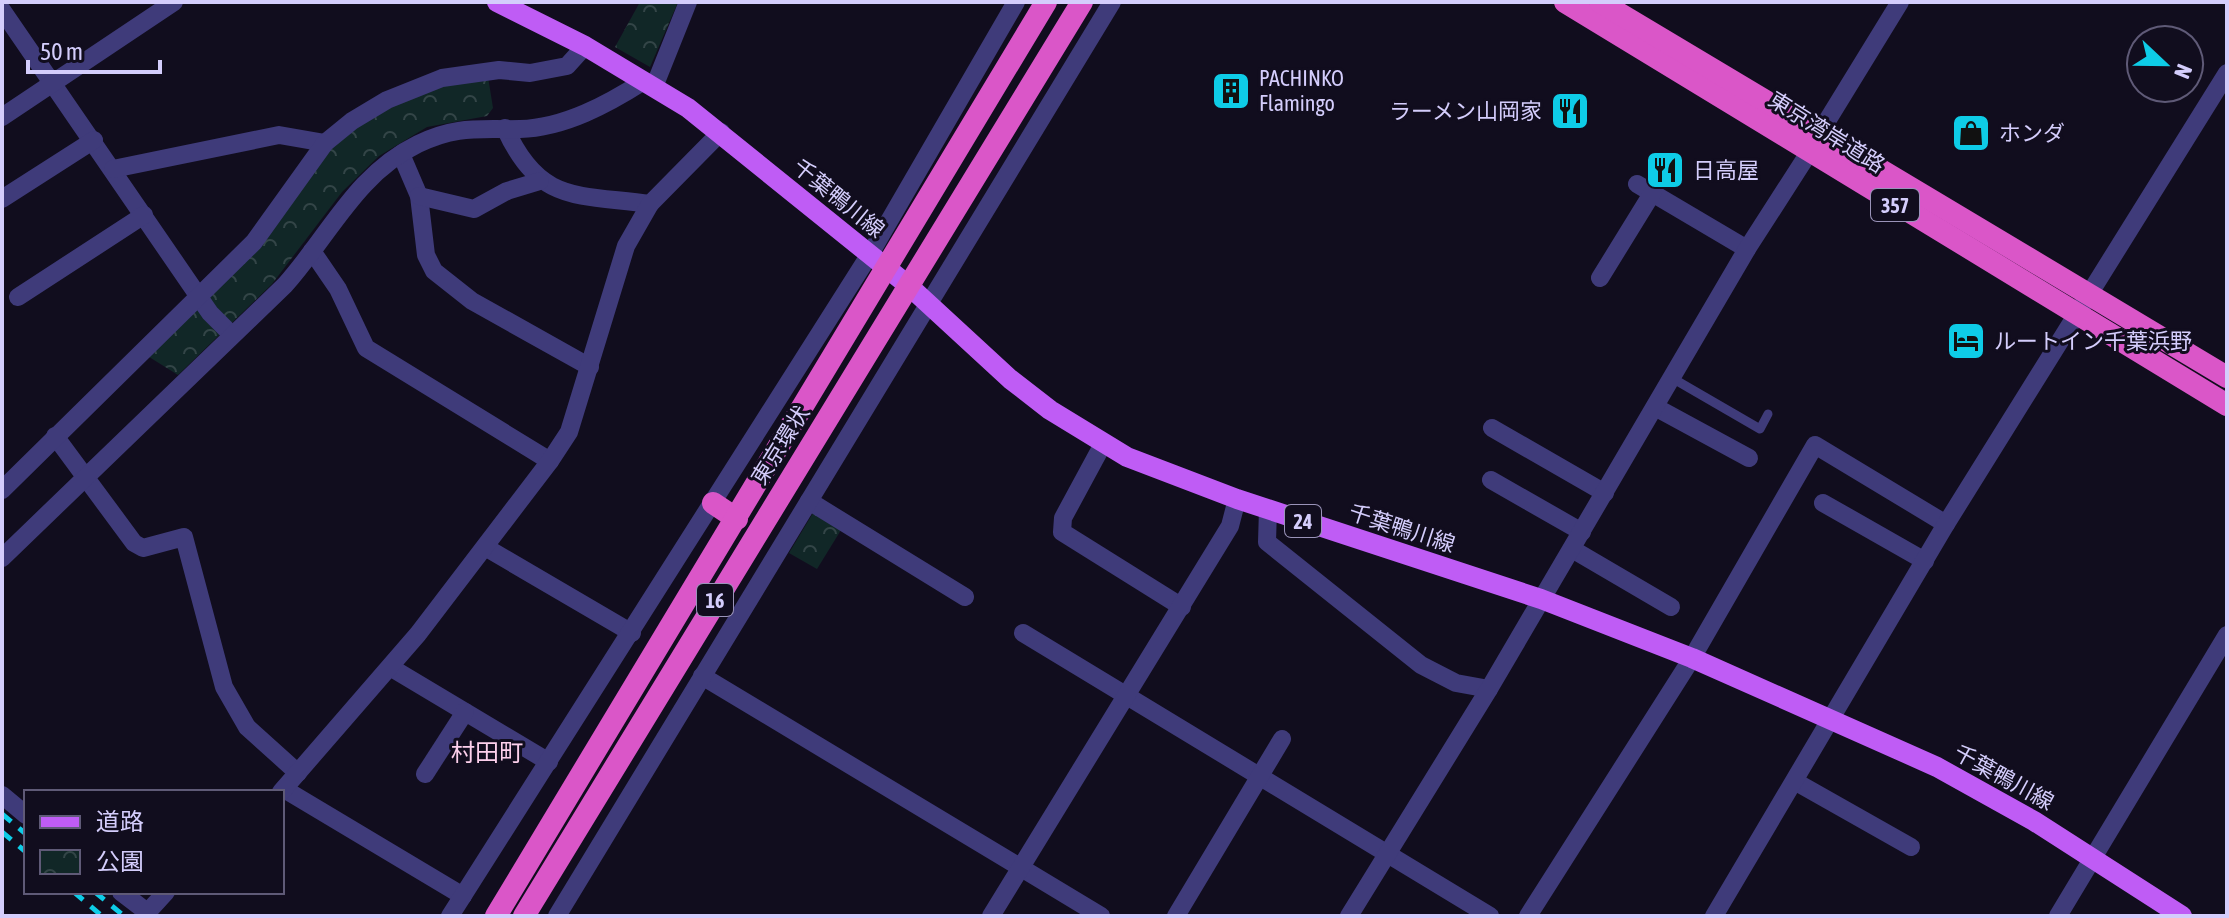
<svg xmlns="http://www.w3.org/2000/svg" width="2229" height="918" font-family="'Asap Condensed','Noto Sans JP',sans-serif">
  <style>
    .park { fill: url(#park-crowns) }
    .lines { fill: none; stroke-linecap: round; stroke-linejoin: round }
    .service { stroke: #3f3b7a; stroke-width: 9 }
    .minor { stroke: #3f3b7a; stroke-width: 18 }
    .primary { stroke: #bf5cf5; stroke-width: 20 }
    .trunk { stroke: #da56c8; stroke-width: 22 }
    .rail { stroke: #0ecce7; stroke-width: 5; stroke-dasharray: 12 10; stroke-linecap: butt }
    .labels { text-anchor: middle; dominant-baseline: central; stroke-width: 6; stroke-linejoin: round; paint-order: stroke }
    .shield { fill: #110d1e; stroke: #9a93b9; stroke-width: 2 }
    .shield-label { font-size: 20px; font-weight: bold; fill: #d4cdfc }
    .poi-label { font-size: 22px; fill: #d4cdfc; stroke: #110d1e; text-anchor: start }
    .street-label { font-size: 22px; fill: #d4cdfc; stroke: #110d1e }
    .neighbourhood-label { font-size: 24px; fill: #fccfeb; stroke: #110d1e }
  </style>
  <defs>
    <pattern id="park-crowns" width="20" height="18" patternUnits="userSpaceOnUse" patternTransform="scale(2)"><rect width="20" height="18" fill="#112727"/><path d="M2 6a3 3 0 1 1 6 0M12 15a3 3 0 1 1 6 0" fill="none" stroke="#334547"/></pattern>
  </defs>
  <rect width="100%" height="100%" fill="#110d1e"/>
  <g class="park">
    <polygon points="640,2 678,2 650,67 615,47"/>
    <polygon points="488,77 493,108 487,116 427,127 379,156 342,192 272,284 178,375 146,355 334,139 377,111 436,84"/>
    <polygon points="813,513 841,530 817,569 789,553"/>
  </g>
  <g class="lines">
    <polyline class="service" points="1672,378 1760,429 1768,414"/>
    <g class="minor">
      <polyline points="2,10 210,313 232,335"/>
      <polyline points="654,87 688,2"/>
      <polyline points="2,117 174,2"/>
      <path d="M505,128C539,204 577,194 650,204"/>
      <polyline points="1819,134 1900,2"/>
      <polyline points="401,154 419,196 426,255 434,271 472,301 590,367"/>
      <polyline points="113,169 279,135 325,143"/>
      <polyline points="1637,184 1747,249"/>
      <polyline points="419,196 474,209 507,191 540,181"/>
      <polyline points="2,199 94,140"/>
      <polyline points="312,251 338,289 366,348 550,461"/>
      <polyline points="1600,278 1653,192"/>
      <polyline points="18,297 144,215"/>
      <polyline points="1655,407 1749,458"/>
      <polyline points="1492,428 1605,493"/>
      <polyline points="55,436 134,543 143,548 184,537 224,687 247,727 298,773"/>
      <polyline points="1103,444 1063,518 1062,532 1182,607"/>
      <polyline points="1491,480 1582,532"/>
      <polyline points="2,490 254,242 325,143 352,121 387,100 442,78 499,70 530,73 567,66 585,46"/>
      <polyline points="809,501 965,597"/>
      <polyline points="1823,503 1925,561"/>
      <polyline points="1268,509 1267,542 1421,665 1456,683 1489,689"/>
      <polyline points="485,547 632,633"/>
      <polyline points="1572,549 1671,607"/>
      <path d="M2,558L285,285C329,236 356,174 418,144C457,125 479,130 520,129C564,128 608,104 644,81"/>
      <polyline points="1023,633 1490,916"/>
      <polyline points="390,667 549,762"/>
      <polyline points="702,676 1101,916"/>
      <polyline points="425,774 465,712"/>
      <polyline points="1796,782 1911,847"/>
      <polyline points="284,789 463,896"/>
      <polyline points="281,792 418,634 550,461 569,432 626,246 650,204 721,132"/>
      <polyline points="2,795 26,815"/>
      <polyline points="121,892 147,912"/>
      <polyline points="144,916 166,892"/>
      <polyline points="450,916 870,254 1016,2"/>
      <polyline points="557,916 1112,2"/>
      <polyline points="991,916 1230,526 1237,499"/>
      <polyline points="1176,916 1282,739"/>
      <polyline points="1349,916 1489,689 1747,249 1810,151"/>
      <polyline points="1528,916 1692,658 1815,445 1946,524"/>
      <polyline points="1714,916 1946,524 2227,73"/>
      <polyline points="2058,916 2227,635"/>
    </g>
    <polyline class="primary" points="497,2 585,46 688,108 909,286 1010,379 1050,410 1127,457 1237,499 1541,599 1692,658 1937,767 2034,821 2182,916"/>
    <g class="trunk">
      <polyline points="1565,2 2227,405"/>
      <polyline points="1600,2 2227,377"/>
      <polyline points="713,503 737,519"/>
      <polyline points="496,916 1046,2"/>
      <polyline points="524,916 1082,2"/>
    </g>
    <g class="rail">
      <polyline points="2,814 26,834"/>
      <polyline points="2,832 26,852"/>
      <polyline points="74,892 102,916"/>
      <polyline points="95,892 124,916"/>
    </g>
  </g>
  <defs>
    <symbol id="building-square" viewBox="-11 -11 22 22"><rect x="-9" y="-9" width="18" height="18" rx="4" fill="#0ecce7" stroke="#110d1e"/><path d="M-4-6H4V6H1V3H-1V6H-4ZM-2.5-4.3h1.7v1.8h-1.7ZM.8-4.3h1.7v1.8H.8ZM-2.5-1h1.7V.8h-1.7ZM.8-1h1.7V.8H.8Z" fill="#111"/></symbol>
    <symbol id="restaurant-square" viewBox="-11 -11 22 22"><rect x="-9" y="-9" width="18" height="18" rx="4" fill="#0ecce7" stroke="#110d1e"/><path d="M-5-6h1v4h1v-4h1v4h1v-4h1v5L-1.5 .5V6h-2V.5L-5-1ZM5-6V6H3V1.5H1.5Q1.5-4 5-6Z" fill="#111"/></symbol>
    <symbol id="shop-square" viewBox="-11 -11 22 22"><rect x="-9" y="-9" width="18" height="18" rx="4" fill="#0ecce7" stroke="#110d1e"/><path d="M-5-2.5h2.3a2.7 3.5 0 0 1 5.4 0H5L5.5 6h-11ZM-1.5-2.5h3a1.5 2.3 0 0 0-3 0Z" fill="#111"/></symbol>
    <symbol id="hotel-square" viewBox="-11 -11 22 22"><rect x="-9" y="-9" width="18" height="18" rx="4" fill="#0ecce7" stroke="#110d1e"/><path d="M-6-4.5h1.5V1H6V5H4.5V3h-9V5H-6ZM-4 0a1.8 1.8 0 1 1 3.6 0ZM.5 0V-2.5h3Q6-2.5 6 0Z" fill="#111"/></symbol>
  </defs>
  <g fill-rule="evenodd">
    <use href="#building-square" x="1209" y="69" width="44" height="44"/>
    <use href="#restaurant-square" x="1548" y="89" width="44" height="44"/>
    <use href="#shop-square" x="1949" y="111" width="44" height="44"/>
    <use href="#restaurant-square" x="1643" y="148" width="44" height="44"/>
    <use href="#hotel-square" x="1944" y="319" width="44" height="44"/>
  </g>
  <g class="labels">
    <g class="shield">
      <rect x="1871" y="189" width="48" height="32" rx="6"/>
      <rect x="1285" y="505" width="36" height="32" rx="6"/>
      <rect x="697" y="584" width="36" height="32" rx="6"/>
    </g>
    <g class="shield-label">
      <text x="1895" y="205">357</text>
      <text x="1303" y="521">24</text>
      <text x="715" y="600">16</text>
    </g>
    <g class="poi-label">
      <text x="1259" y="78">PACHINKO<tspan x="1259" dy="25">Flamingo</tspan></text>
      <text x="1542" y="111" text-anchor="end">ラーメン山岡家</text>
      <text x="1999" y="133">ホンダ</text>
      <text x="1693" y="170">日高屋</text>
      <text x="1994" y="341">ルートイン千葉浜野</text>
    </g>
    <g class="street-label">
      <text transform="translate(1827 132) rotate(32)">東京湾岸道路</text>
      <text transform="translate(839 198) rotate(39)">千葉鴨川線</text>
      <text transform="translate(780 445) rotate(-58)">東京環状</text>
      <text transform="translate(1402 528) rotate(18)">千葉鴨川線</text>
      <text transform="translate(2004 777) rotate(29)">千葉鴨川線</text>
    </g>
    <g class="neighbourhood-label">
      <text x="487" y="752">村田町</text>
    </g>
  </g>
  <rect width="2229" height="918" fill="none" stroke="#d4cdfc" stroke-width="8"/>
  <rect x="24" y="790" width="260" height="104" fill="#110d1e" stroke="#5f5a77" stroke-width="2"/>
  <rect x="40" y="816" width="40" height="12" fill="#bf5cf5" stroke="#5f5a77" stroke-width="2"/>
  <text x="96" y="830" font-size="24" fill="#d4cdfc">道路</text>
  <rect x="40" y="850" width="40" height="24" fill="url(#park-crowns)" stroke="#5f5a77" stroke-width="2"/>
  <text x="96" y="870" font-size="24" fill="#d4cdfc">公園</text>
  <g transform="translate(2165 64) rotate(112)"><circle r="38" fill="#110d1e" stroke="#5f5a77" stroke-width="2"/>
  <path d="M0-6L14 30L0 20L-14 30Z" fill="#0ecce7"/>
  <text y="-12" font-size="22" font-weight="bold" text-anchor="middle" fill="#d4cdfc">N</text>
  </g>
  <path d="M28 60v12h132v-12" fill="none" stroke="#d4cdfc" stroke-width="4"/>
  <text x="40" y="60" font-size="24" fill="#d4cdfc" stroke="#110d1e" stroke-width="6" paint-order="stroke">50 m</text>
</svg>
